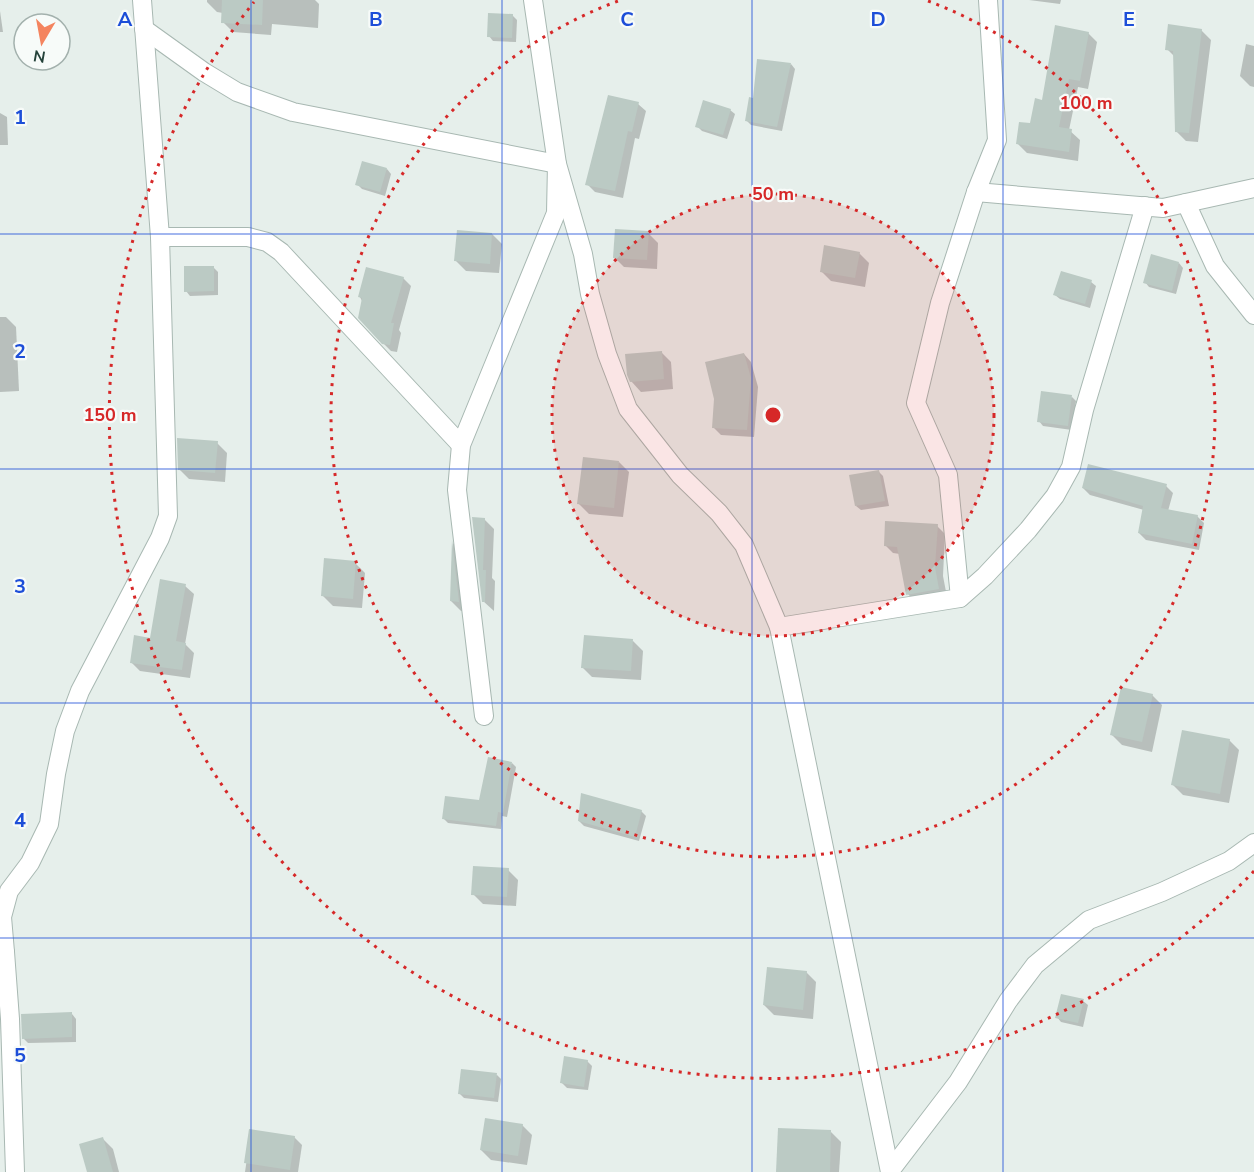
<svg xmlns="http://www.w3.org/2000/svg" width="1254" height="1172" font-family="'Nunito Sans',sans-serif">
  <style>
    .shadow { fill: #0003 }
    .building { fill: #bbcac4 }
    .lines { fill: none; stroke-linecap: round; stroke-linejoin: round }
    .minor-casing { stroke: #a8b8b2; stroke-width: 20 }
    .minor { stroke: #fff; stroke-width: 18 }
    .grid { fill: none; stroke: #1d4ed8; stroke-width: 1.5; stroke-opacity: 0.55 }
    .ring { fill: none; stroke: #d62828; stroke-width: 3; stroke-dasharray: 3 6 }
    .grid-label { font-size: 20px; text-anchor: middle; font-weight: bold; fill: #1d4ed8; stroke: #f7fbf9; stroke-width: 4.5; stroke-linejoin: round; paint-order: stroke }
    .centre { fill: #d62828; stroke: #f7fbf9; stroke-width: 3 }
    .ring-label { font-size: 18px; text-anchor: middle; font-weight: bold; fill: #d62828; stroke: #f7fbf9; stroke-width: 4.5; stroke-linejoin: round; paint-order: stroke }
  </style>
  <rect width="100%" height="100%" fill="#e6efeb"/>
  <g class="shadow">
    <polygon points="207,0 315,0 319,4 318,28 272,24 271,35 233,32 223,22 223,13 217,12 207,2"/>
    <polygon points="1029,0 1061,0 1060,4"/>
    <polygon points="0,11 3,32 0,32"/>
    <polygon points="512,15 517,20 516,42 493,41 489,36"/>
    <polygon points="1201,30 1211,40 1198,142 1186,141 1176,131 1175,57 1167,49"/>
    <polygon points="1088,33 1097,42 1088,89 1078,87 1069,130 1080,140 1078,161 1027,153 1018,144"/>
    <polygon points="1246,44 1254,46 1254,87 1250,86 1240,76"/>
    <polygon points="791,64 795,69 782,131 751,125 746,120 754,99"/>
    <polygon points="638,104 646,111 639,139 635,138 623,198 595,192 587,184"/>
    <polygon points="730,110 735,114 727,139 702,131 697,126"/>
    <polygon points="0,113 7,117 8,145 0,145"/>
    <polygon points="387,169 391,174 385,196 362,189 357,184"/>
    <polygon points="648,233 658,243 657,269 624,267 614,257"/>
    <polygon points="492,234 502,244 499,273 466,271 456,261"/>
    <polygon points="859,253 869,263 865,287 831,281 821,271"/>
    <polygon points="1179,263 1183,268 1176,294 1149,287 1145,282"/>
    <polygon points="213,267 218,272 218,295 190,296 186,291"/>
    <polygon points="403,278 411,286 399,330 401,333 397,352 391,351 383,343 360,297"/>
    <polygon points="1091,282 1096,286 1090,308 1060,299 1055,295"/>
    <polygon points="0,317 6,317 16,327 19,391 0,392"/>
    <polygon points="661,352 671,362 673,389 641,392 631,381"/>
    <polygon points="744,354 751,362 758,387 754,437 721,435 713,427"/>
    <polygon points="1072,397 1076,401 1072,430 1043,426 1039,421"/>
    <polygon points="217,443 227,453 225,482 189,479 179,469"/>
    <polygon points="619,462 629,472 623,517 589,514 579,504"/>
    <polygon points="879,472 883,476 889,506 861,510 856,506"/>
    <polygon points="1166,486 1173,493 1168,511 1197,516 1204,523 1199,550 1146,540 1139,533 1144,510 1090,495 1083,488"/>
    <polygon points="473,519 484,519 494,529 492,578 495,581 494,611 483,601"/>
    <polygon points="937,526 945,534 943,576 947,597 916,603 908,594 900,554 893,553 885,545"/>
    <polygon points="453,543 461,551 468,611 461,611 451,601"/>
    <polygon points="355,563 365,573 362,608 333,606 323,596"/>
    <polygon points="185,586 194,594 185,644 194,653 190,678 140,671 131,662 151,639"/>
    <polygon points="633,641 643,651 641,680 592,677 582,667"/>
    <polygon points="1152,695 1162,705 1152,752 1122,745 1112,735"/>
    <polygon points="1229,740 1239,750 1229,803 1183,795 1173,785"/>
    <polygon points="512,763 516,767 507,817 502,816 501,829 448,823 444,819 481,802"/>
    <polygon points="641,811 646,816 639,841 584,826 579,821"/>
    <polygon points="508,870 518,880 516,906 483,904 473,894"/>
    <polygon points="806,972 816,982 813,1019 774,1015 764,1005"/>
    <polygon points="1083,1001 1088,1005 1083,1027 1061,1022 1057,1017"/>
    <polygon points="72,1014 76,1019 76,1042 28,1043 23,1038"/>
    <polygon points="587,1061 592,1066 588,1090 567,1088 562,1083"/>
    <polygon points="497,1075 501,1079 498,1102 464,1098 460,1094"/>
    <polygon points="522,1125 532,1135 527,1165 491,1160 481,1150"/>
    <polygon points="251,1131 294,1137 302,1145 298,1172 245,1172"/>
    <polygon points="831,1132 841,1142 839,1172 778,1172"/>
    <polygon points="103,1139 113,1149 119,1172 88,1172"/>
  </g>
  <g class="building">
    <polygon points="222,0 263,0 262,25 221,23"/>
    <polygon points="488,13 513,14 512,38 487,37"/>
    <polygon points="1168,24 1202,29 1189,133 1175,132 1173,51 1165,50"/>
    <polygon points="1055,25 1089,32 1080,81 1069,79 1059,127 1072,129 1069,152 1016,144 1019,122 1030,123 1035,98 1042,100"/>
    <polygon points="757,59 791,63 777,127 745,121 749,97 753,98"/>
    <polygon points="608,95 639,102 632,132 628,131 615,191 585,185"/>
    <polygon points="703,100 731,109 723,135 695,127"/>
    <polygon points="362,161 387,168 380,192 355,185"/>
    <polygon points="615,229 649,231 647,260 613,258"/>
    <polygon points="457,230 492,233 490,264 454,261"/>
    <polygon points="824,245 860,252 855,278 820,272"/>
    <polygon points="1151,254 1179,262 1172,291 1143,283"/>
    <polygon points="184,266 214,266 214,291 184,292"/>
    <polygon points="366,267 404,277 391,323 394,323 390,345 382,344 358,318 362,298 358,297"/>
    <polygon points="1061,271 1092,280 1085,304 1053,295"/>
    <polygon points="662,351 664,379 630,382 627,375 625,354"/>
    <polygon points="744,353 751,378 747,430 712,428 714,399 705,362"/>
    <polygon points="1041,391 1072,395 1068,426 1037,422"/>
    <polygon points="177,438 218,441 215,473 178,470"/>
    <polygon points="583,457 619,461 614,508 577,504"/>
    <polygon points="1088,464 1167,484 1161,508 1198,515 1192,544 1138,533 1143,506 1082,488"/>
    <polygon points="879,470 885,501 855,506 849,475"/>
    <polygon points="472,517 485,518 483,570 486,570 485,602 482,602"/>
    <polygon points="885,521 938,524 935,567 939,589 906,595 897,547 884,546"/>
    <polygon points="452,540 459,602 450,601"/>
    <polygon points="324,558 356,561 353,599 321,596"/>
    <polygon points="160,579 186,584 176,641 186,643 182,670 130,663 134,635 150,638"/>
    <polygon points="584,635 633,639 631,671 581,668"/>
    <polygon points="1121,687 1153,694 1142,742 1110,735"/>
    <polygon points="1182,730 1230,739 1220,794 1171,785"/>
    <polygon points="488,757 512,762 503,813 498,812 496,826 442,819 445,796 479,800"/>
    <polygon points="581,793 642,810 635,837 578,821"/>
    <polygon points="473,866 509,868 507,897 471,895"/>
    <polygon points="767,967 807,971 803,1010 763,1005"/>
    <polygon points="1061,994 1084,999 1078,1023 1055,1018"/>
    <polygon points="72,1012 72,1037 22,1039 21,1014"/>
    <polygon points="564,1056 588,1060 584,1087 560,1083"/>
    <polygon points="461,1069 497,1073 494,1098 458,1094"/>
    <polygon points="485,1118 523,1124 518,1156 480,1150"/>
    <polygon points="778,1128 831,1130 830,1172 776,1172"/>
    <polygon points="249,1129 295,1136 290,1170 244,1163"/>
    <polygon points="103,1137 113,1172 87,1172 79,1144"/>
  </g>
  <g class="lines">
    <defs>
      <g id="minor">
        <polyline points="144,29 204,72 237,92 293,112 557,164 583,254 590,294 607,354 628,409 680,475 719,513 744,545 779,627"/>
        <polyline points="976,192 1163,208 1254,188"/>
        <polyline points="1186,203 1215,266 1254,315"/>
        <polyline points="160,237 248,237 267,242 281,252 461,445"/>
        <polyline points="960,598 985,576 1028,530 1055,496 1071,467 1084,410 1145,206"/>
        <polyline points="484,716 457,490 461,445 556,213 557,164 533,0"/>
        <polyline points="5,952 2,917 9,891 30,863 49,824 56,774 65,731 80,691 160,538 168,516 160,237 142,0"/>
        <polyline points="0,953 5,952 10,1019 15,1172"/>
        <polyline points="890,1171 958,1082 1008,1001 1035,965 1089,920 1162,892 1229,861 1254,843"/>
        <polyline points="890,1172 779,627 960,598 948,475 916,403 940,303 976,192 997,140 988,0"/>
      </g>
    </defs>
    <use href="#minor" class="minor-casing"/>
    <use href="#minor" class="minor"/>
  </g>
  <path class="grid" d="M251,0V1172M502,0V1172M752,0V1172M1003,0V1172M0,234H1254M0,469H1254M0,703H1254M0,938H1254"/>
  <circle cx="773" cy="415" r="221" fill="#d62828" fill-opacity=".12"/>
  <g class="ring">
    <circle cx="773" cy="415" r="221"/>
    <path d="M928 1A442 442 0 1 1 618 1"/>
    <path d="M1254 871A663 663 0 0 1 254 2"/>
  </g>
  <g class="grid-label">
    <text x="125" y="26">A</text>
    <text x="376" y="26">B</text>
    <text x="627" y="26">C</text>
    <text x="878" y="26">D</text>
    <text x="1129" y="26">E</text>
    <text x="20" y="124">1</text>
    <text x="20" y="358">2</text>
    <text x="20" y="593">3</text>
    <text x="20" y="827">4</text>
    <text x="20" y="1062">5</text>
  </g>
  <circle cx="773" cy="415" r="9" class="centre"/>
  <g class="ring-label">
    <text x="1086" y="109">100 m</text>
    <text x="773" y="200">50 m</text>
    <text x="110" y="421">150 m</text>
  </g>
  <g transform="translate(42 42) rotate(190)"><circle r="28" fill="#f7fbf9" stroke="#a3b1ad" stroke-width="1.5"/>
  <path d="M0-4.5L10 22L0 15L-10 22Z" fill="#f4845f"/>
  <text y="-9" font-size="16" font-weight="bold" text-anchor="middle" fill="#24423a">N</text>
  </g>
</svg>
